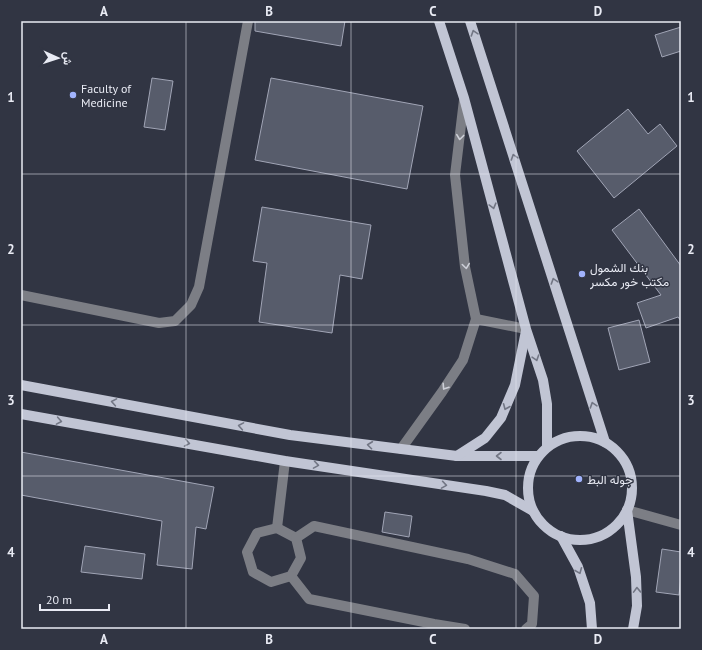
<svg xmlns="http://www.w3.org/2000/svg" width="702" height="650" font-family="'PT Sans',Vazirmatn,sans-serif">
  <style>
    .building { fill: #575c6b; stroke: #a1a5b6 }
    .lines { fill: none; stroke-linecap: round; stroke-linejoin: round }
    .minor { stroke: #7c7e85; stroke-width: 10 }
    .major { stroke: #c1c5d4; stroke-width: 10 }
    .oneway { stroke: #727684 }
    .oneway2 { stroke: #ced0d8 }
    .grid { fill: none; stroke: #e9ebf4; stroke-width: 1; stroke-opacity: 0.55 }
    .poi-dot { fill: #a1b3fd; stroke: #313543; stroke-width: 1.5 }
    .labels { text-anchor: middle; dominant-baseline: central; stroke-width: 3; stroke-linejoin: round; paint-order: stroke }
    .poi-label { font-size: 12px; fill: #e9ebf4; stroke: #313543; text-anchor: start }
    .neatline { fill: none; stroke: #e9ebf4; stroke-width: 1.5 }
    .grid-label { font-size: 13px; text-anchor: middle; font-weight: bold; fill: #e9ebf4 }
  </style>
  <rect width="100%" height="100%" fill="#313543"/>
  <g class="building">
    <polygon points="255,21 345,21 341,46 255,31"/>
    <polygon points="681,27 681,51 662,57 655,35"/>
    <polygon points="152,78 173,81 165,130 144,127"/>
    <polygon points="271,78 423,106 407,189 255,160"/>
    <polygon points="628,109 648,134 660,124 677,146 614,198 577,151"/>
    <polygon points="262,207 371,225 362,279 340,275 332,333 259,322 267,263 253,261"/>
    <polygon points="639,209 681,266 681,321 678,317 646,328 637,303 661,295 612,230"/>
    <polygon points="639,320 650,362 619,370 608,328"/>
    <polygon points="21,452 214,487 206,529 196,527 192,569 157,565 162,521 21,495"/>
    <polygon points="385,512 412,516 409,537 382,532"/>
    <polygon points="85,546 145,554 142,579 81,572"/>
    <polygon points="662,549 681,552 681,577 679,595 656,592"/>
  </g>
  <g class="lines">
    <g class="minor">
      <polyline points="21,295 159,323 175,321 191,305 199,287 248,21"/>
      <polyline points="476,319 526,329"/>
      <polyline points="401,449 442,392 463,360 476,319 465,267 455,175 464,100"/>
      <polyline points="627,510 681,525"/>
      <polygon points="277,528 296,538 301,558 291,576 271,582 253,572 247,552 257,533"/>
      <polyline points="277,528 285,461"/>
      <polyline points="296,538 314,526 468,559 515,574 534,596 532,624 526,629"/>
      <polyline points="291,576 309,599 434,624 465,629"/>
    </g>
    <g class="major">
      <polyline points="439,21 464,98 526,329 543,380 547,404 547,447"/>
      <polyline points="470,21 605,442"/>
      <polyline points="21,385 290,435 457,456 538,456"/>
      <polyline points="21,414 285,461 486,491 505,495 533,511"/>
      <circle cx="580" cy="488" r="52"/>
      <polyline points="457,456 485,438 501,418 515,385 526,331"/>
      <polyline points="627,510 636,577 637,606 633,629"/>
      <polyline points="561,536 578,567 590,603 592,629"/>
    </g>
  </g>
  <defs><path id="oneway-chevron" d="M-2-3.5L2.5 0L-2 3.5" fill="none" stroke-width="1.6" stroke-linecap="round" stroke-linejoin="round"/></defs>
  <g class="oneway">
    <use href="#oneway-chevron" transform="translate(474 33) rotate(-108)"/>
    <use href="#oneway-chevron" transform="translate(514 157) rotate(-108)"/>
    <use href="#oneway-chevron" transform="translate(493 206) rotate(75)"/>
    <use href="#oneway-chevron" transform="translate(554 281) rotate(-108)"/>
    <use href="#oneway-chevron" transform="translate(536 358) rotate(72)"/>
    <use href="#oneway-chevron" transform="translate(114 402) rotate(-170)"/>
    <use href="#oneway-chevron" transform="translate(593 405) rotate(-108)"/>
    <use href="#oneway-chevron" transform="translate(506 407) rotate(113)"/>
    <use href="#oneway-chevron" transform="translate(59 421) rotate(10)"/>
    <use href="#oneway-chevron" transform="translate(241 426) rotate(-170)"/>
    <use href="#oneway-chevron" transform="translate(187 443) rotate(10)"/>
    <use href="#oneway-chevron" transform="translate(370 445) rotate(-173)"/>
    <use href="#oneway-chevron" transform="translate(499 456) rotate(-180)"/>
    <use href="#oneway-chevron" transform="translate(316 465) rotate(9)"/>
    <use href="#oneway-chevron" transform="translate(444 485) rotate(9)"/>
    <use href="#oneway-chevron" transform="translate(579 571) rotate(68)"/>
    <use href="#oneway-chevron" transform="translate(637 590) rotate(-92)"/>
  </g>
  <g class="oneway2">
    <use href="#oneway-chevron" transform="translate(460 137) rotate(97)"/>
    <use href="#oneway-chevron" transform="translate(466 266) rotate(82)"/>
    <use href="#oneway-chevron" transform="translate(445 387) rotate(123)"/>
  </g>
  <path class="grid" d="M186,21V629M351,21V629M516,21V629M21,174H681M21,325H681M21,476H681"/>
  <g class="poi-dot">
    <circle cx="73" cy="95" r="4"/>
    <circle cx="582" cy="274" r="4"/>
    <circle cx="579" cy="479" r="4"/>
  </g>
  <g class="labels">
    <g class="poi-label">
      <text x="81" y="88">Faculty of<tspan x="81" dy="14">Medicine</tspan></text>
      <text x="590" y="267">بنك الشمول<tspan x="590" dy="14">مكتب خور مكسر</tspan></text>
      <text x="587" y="479">جوله البط</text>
    </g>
  </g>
  <rect width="702" height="650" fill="none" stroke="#313543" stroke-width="44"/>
  <g transform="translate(58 58) rotate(93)" stroke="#313543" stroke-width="3" paint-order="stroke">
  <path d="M0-3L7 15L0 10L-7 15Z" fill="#e9ebf4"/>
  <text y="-6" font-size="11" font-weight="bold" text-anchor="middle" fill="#e9ebf4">ش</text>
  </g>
  <path d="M40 604v6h69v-6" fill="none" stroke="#e9ebf4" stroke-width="2"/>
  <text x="46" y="604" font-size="12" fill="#e9ebf4" stroke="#313543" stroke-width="3" paint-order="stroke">20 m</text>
  <rect x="22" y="22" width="658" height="606" class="neatline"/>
  <g class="grid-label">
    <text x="104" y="16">A</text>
    <text x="269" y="16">B</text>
    <text x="433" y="16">C</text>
    <text x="598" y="16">D</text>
    <text x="11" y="102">1</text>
    <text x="691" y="102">1</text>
    <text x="11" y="254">2</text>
    <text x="691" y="254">2</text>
    <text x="11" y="405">3</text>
    <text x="691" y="405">3</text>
    <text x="11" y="557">4</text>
    <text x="691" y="557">4</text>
    <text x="104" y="644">A</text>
    <text x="269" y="644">B</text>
    <text x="433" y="644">C</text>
    <text x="598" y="644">D</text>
  </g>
</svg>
